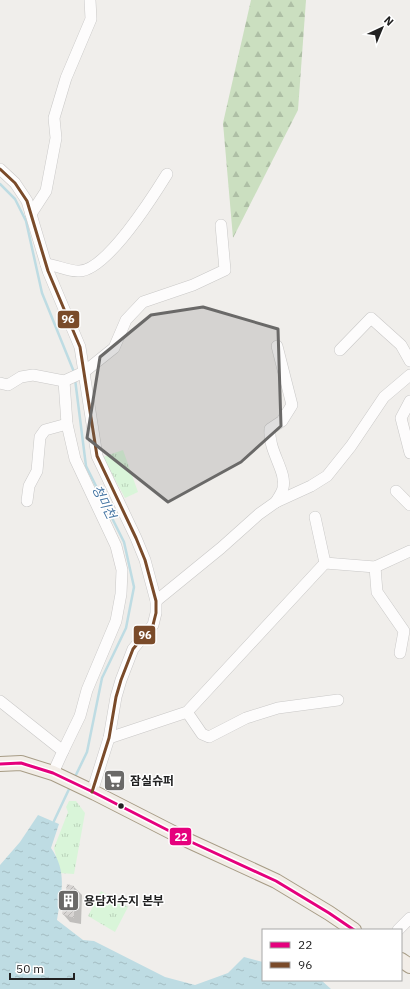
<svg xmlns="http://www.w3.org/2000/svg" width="410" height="989" font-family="'IBM Plex Sans','Noto Sans KR',sans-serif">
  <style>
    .forest { fill: url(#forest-firs) }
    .park { fill: url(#park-tufts) }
    .water { fill: url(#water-ripples) }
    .shadow { fill: #0003 }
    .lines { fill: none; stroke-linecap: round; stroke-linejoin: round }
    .stream { stroke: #bedce3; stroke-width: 2.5 }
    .building { fill: url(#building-hatch) }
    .minor-casing { stroke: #c9c8c7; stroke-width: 12 }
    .major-casing { stroke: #a79c86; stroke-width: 16 }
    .minor { stroke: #fdfcfc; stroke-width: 11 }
    .major { stroke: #f2ede7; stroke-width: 14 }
    .bus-1-casing { stroke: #fff; stroke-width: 6 }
    .bus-2-casing { stroke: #fff; stroke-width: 6 }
    .bus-1 { stroke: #e5007d; stroke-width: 3 }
    .bus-2 { stroke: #7a4b2a; stroke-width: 3 }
    .marked { fill: #6a6968; fill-opacity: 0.2; stroke: #6a6968; stroke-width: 3; stroke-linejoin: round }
    .bus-dot { fill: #222; stroke: #fff; stroke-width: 1.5 }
    .labels { text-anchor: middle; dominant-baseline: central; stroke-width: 3; stroke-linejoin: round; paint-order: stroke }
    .poi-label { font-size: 12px; font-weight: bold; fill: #222; stroke: #fff; text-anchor: start }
    .water-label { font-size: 13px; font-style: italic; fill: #4676a4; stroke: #fff }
    .line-badge { stroke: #fff; stroke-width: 1.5 }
    .badge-label { font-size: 11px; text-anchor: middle; font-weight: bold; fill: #fff }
  </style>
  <defs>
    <pattern id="forest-firs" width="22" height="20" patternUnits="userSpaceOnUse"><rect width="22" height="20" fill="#cbdfc0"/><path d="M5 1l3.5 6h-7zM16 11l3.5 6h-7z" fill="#aebfa5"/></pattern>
    <pattern id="park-tufts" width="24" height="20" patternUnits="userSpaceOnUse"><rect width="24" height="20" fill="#d9f5d9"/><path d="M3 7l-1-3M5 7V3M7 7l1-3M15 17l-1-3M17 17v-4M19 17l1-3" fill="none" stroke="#bad2ba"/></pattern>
    <pattern id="water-ripples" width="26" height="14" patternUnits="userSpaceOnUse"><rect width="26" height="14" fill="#bedce3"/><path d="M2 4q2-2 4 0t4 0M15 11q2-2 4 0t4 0" fill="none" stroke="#a3bcc2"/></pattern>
    <pattern id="building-hatch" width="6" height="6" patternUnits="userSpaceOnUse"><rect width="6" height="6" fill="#d7d4d2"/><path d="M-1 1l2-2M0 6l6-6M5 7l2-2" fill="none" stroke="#b8b6b4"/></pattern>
  </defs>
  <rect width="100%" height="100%" fill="#f0eeeb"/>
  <polygon class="forest" points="251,0 306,0 298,110 233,238 223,123"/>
  <g class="park">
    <polygon points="123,450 138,492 125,498 103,457"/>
    <polygon points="69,801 76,801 85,813 74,874 60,873 54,848 68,812 66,807"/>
    <polygon points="101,891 128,907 115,932 88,916"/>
  </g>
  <path class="water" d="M38,815L59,824L51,848C68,873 61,893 57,920L83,940L94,941L165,977L195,985L228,973L244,957L263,962V980H321L331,989H0V865L20,842Z"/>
  <polygon class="shadow" points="74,887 82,895 81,924 70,922 63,914"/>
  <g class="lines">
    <g class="stream">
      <polyline points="0,184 15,199 26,221 42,293 74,372"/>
      <polyline points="74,779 87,752 102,678 126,628 134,587 124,542 86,466 75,379"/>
      <polyline points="54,821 70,787"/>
    </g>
  </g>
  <polygon class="building" points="67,884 74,886 74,918 62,914"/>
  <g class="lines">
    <defs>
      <g id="minor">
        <polyline points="0,169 15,183 27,201 48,271 80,347 97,456 136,538 145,560 156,601 156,613 153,625 133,649 121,680 116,697 109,738 92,792"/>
        <polyline points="31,214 46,191 56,138 54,118 66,78 91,19 90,0"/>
        <path d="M46,264C56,265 68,271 78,271C105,273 154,195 167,174"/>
        <polyline points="340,350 371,318 401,345 410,361"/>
        <polyline points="0,383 8,385 21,377 33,375 64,381 84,372 114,348 126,320 143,302 193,285 225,270 221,225"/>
        <polyline points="410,401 401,418 410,453"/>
        <polyline points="396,491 410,505"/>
        <polyline points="27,501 29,486 37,471 40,437 45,430 67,424"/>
        <path d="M276,502C278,498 282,493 283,488C287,471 268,451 270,429L282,421L292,405L277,346"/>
        <polyline points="315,517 325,563"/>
        <polyline points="325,563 375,567 410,551"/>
        <polyline points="375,567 377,592 404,631 400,653"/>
        <polyline points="156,601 221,548 259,514 276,502 311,486 327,476 351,446 384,397 410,375"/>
        <polyline points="0,701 63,751 53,773"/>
        <polyline points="187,712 202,734 209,737 246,718 278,708 338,700"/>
        <polyline points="109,738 187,712 325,563"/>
        <polyline points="63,751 80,716 87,690 116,621 121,594 122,570 116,546 75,459 67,424 64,381"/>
        <polyline points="398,930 410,918"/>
      </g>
      <g id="major">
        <polyline points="0,764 21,763 53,773 95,793 189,841 276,881 329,913 354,930"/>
        <polyline points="401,960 410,966"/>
      </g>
    </defs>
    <use href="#minor" class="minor-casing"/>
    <use href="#major" class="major-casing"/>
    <use href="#minor" class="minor"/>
    <use href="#major" class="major"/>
    <defs>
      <polyline id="bus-1" points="0,764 21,763 53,773 95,793 189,841 276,881 329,913 354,930"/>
      <polyline id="bus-2" points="0,169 15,183 27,201 48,271 80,347 97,456 136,538 145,560 156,601 156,613 153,625 133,649 121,680 116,697 109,738 92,792"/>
    </defs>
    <use href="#bus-1" class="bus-1-casing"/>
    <use href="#bus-2" class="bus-2-casing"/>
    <use href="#bus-1" class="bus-1"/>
    <use href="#bus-2" class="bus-2"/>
  </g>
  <path class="marked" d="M203,307L278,329L281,426L241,462L168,502L87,438L100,357L151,315Z"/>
  <defs>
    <symbol id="supermarket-square" viewBox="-11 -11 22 22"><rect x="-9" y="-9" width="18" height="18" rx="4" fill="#6a6968" stroke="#fff"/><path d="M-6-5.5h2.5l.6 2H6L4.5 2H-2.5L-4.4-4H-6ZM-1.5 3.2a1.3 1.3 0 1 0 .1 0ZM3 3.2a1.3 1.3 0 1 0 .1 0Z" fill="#fff"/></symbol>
    <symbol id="building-square" viewBox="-11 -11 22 22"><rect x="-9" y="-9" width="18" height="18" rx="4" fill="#6a6968" stroke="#fff"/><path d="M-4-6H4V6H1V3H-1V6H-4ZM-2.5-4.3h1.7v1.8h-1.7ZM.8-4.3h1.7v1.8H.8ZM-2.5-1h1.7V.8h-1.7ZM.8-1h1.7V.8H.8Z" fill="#fff"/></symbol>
  </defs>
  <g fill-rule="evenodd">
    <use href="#supermarket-square" x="102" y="768" width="25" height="25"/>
    <use href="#building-square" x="56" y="888" width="25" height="25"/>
  </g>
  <circle class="bus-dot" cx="121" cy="806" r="3.5"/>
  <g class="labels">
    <g class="poi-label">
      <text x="130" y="780">잠실슈퍼</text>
      <text x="84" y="900">용담저수지 본부</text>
    </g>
    <g class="water-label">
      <text transform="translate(104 502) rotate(63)">청미천</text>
    </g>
  </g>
  <g class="line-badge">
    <rect x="57" y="310" width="23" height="19" rx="4" fill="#7a4b2a"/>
    <rect x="133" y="625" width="23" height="20" rx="4" fill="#7a4b2a"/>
    <rect x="169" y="827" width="23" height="19" rx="4" fill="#e5007d"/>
  </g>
  <g class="badge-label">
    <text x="68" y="323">96</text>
    <text x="145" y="639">96</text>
    <text x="181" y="841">22</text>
  </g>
  <rect x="262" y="929" width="140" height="52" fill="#ffffff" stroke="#a7a7a7"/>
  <rect x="270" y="942" width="20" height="6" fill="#e5007d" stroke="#a7a7a7"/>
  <text x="298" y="949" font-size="12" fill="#222222">22</text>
  <rect x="270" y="962" width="20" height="6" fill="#7a4b2a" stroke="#a7a7a7"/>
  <text x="298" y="969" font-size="12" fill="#222222">96</text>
  <g transform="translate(382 28) rotate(44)" stroke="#ffffff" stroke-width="3" paint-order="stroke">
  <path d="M0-3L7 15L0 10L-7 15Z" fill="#222222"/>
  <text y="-6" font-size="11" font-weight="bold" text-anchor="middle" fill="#222222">N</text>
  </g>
  <path d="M10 973v6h64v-6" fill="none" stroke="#222222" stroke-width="2"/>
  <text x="16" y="973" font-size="12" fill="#222222" stroke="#ffffff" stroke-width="3" paint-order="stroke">50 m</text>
</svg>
